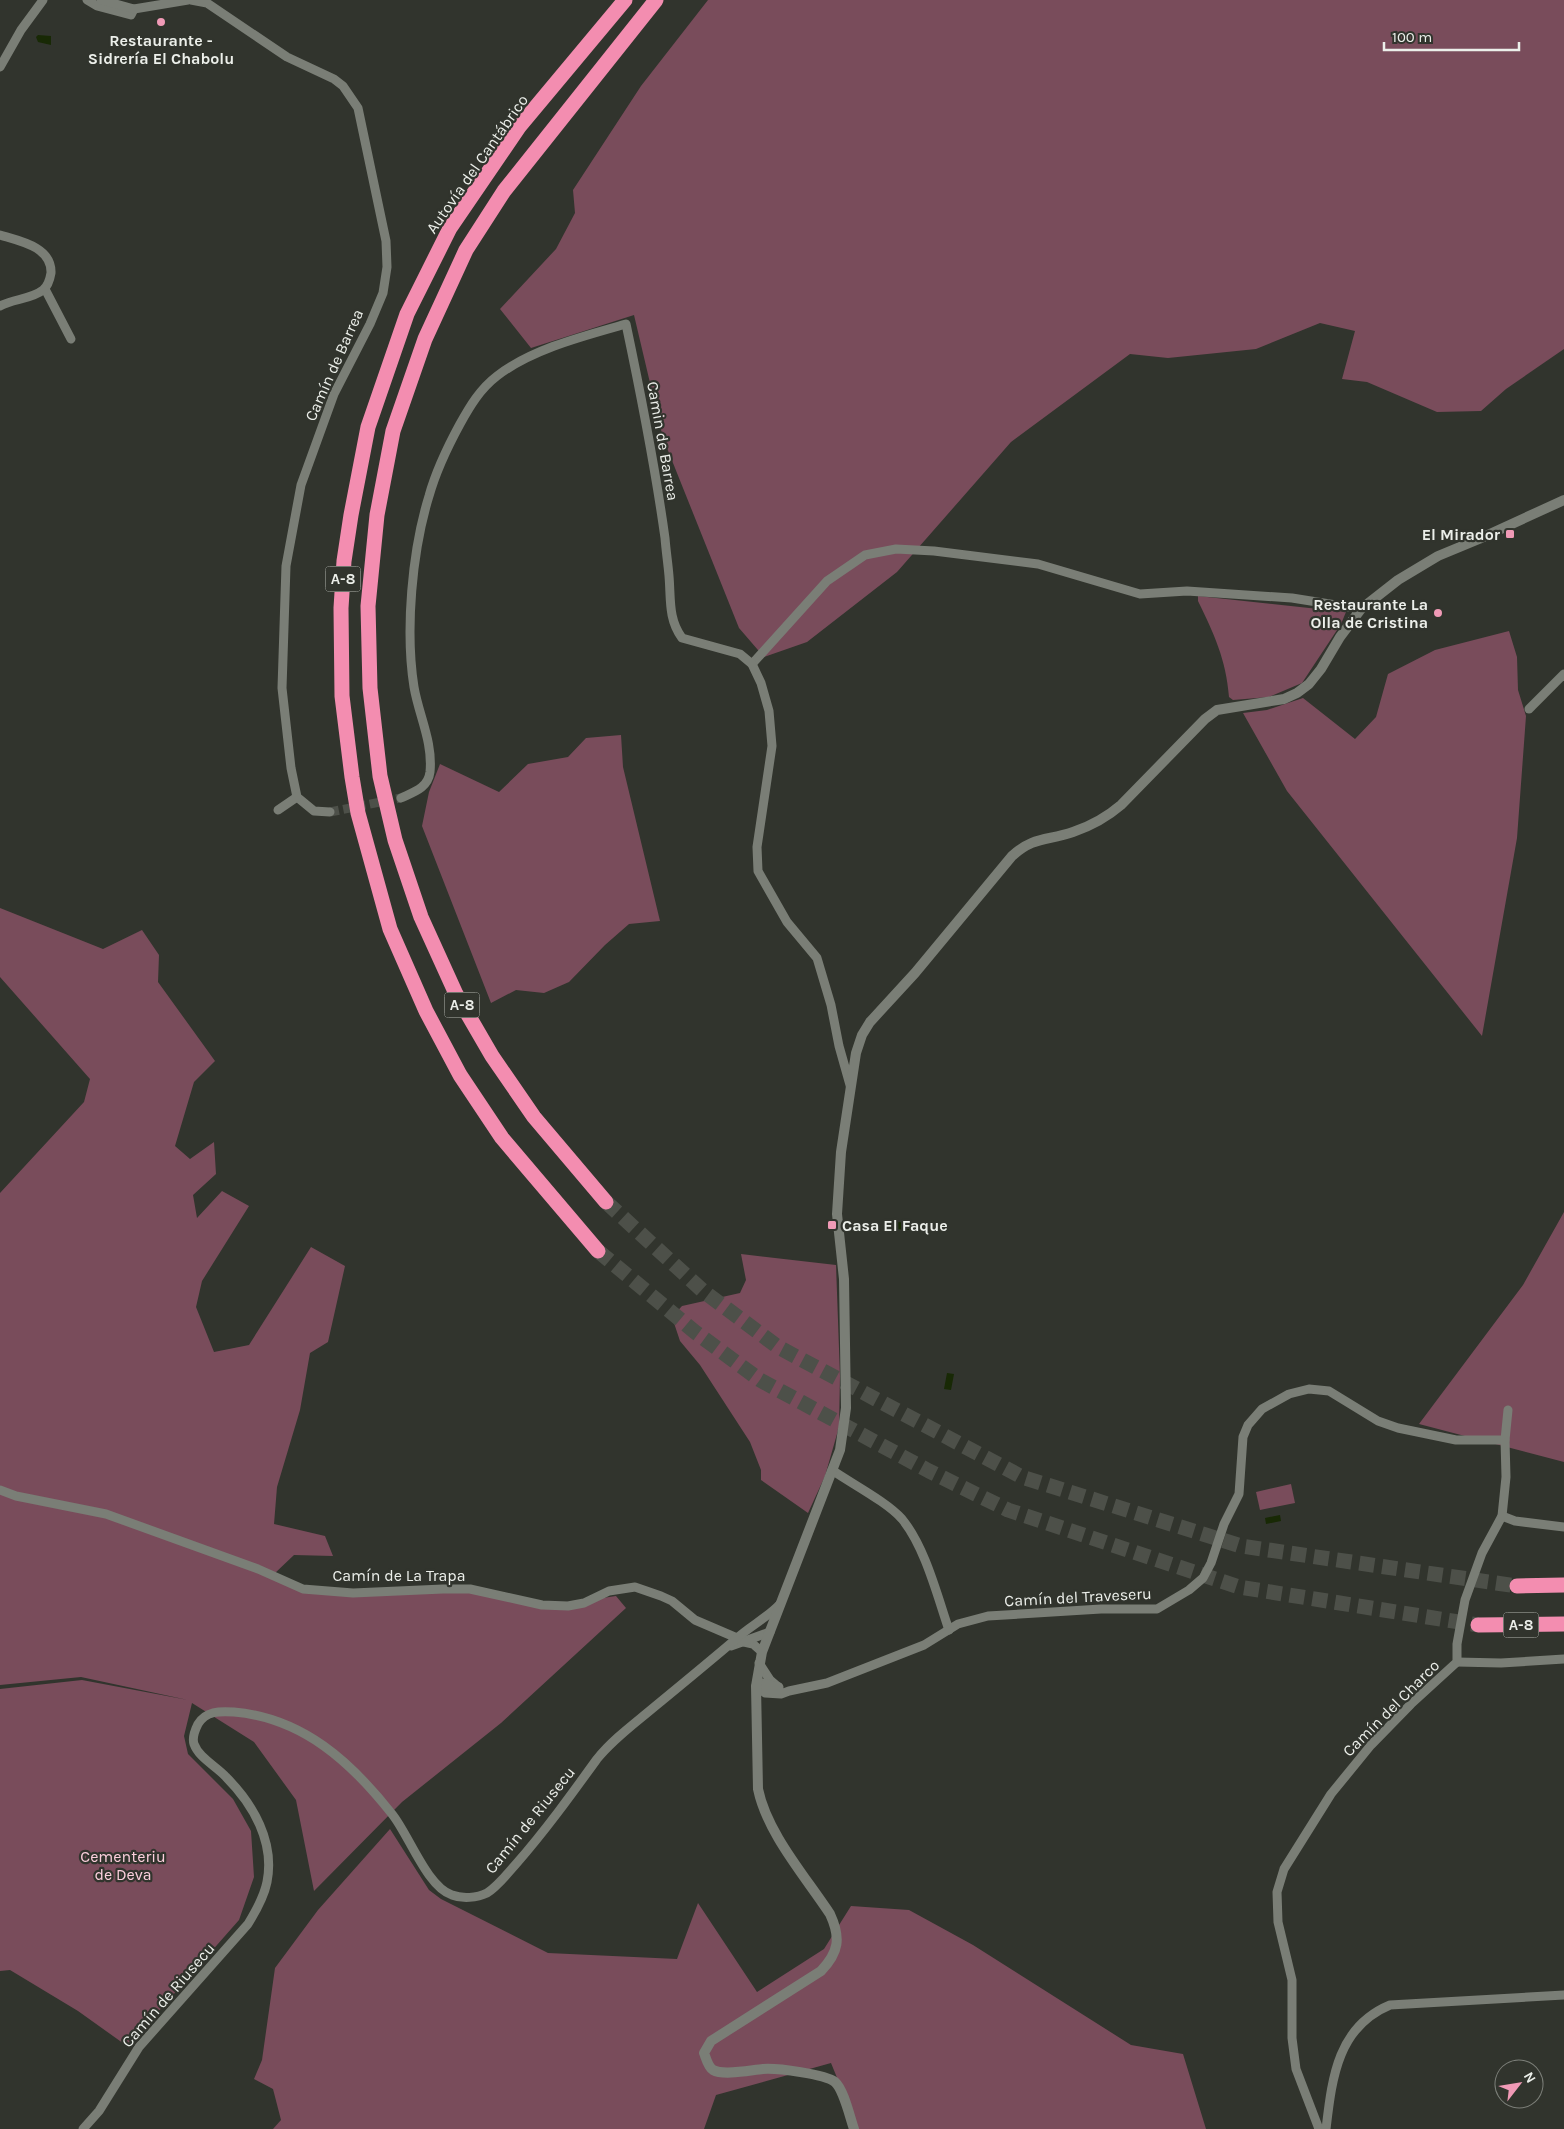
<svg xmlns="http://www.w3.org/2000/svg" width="1564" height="2129" font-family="Karla,sans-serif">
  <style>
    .green { fill: #794c5b }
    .water { fill: #182905 }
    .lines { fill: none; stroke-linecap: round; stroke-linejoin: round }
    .minor-tunnel { stroke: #4d5049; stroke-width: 9; stroke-dasharray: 9 4.5; stroke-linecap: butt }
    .motorway-tunnel { stroke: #4d5049; stroke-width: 15; stroke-dasharray: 15 8; stroke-linecap: butt }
    .minor { stroke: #7a7e76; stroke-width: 9 }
    .tertiary { stroke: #7a7e76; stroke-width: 10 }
    .motorway { stroke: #f38db0; stroke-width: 15 }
    .poi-dot { fill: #f09ab6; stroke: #31342d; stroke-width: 2 }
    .labels { text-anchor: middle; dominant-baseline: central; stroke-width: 4.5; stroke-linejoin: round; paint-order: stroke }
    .shield { fill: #31342d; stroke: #b4b7b1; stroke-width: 1 }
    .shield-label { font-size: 15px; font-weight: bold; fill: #ecefea }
    .poi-label { font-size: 16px; font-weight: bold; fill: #ecefea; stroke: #31342d; text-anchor: end }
    .street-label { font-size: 16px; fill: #ecefea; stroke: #31342d }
    .park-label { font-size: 16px; fill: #fccfdd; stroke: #31342d }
  </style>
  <rect width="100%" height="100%" fill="#31342d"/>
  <g class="green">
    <polygon points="708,0 1564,0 1564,349 1506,389 1481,411 1437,412 1367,382 1342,379 1355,331 1320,323 1256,349 1168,358 1130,354 1011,442 897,572 807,642 764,657 739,628 663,438 634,315 531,348 500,309 556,249 575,213 573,190 641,86"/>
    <path d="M1198,596L1346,612L1341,624L1302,683L1269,697L1233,700L1229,697C1226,659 1214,634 1198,601Z"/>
    <polygon points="1509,631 1517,657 1518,690 1526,716 1517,838 1482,1036 1287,791 1243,713 1267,710 1303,698 1355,739 1376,717 1388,674 1435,650"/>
    <polygon points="621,735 623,767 660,921 629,924 605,945 569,982 544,993 516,990 491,1003 422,826 429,792 440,764 499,792 528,764 568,757 586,738"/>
    <polygon points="0,908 103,949 142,930 159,955 158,982 215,1061 194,1082 175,1146 190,1159 214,1142 216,1174 193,1195 197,1218 222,1191 249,1206 202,1281 196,1307 214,1352 249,1345 311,1247 345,1266 328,1342 310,1353 300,1410 277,1487 274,1524 325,1536 333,1556 294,1555 274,1574 303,1590 463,1591 543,1607 616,1596 626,1608 501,1723 402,1802 314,1891 296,1800 254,1742 192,1703 184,1736 188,1754 233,1799 251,1831 254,1877 239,1920 136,2037 134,2035 127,2046 78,2011 10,1970 0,1971 0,1689 82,1680 188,1700 81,1677 0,1685 0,1193 84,1102 90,1079 0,977"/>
    <polygon points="1564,1212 1564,1462 1419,1424 1523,1285"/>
    <polygon points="741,1254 836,1265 840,1376 839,1427 825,1476 808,1513 761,1480 761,1470 750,1442 700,1365 680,1341 672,1317 682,1306 740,1293 746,1280"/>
    <polygon points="1291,1484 1295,1503 1260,1510 1256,1492"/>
    <polygon points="390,1829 429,1890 441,1899 548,1953 677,1959 698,1903 757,1992 824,1949 851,1906 909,1910 973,1945 1131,2045 1183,2054 1206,2129 858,2129 831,2063 716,2095 704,2129 273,2129 281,2120 273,2089 254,2079 262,2060 275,1968 318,1910"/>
  </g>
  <g class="water">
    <polygon points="38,35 51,36 51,45 38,42 36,37"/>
    <polygon points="897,1222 910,1223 909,1230 896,1229"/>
    <polygon points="947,1373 954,1374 951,1390 944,1389"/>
    <polygon points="1280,1515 1281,1521 1266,1524 1265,1518"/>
  </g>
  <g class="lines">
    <polyline class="minor-tunnel" points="330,812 401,798"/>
    <g class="motorway-tunnel">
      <polyline points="606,1202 703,1291 778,1347 1022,1477 1241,1546 1517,1586"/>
      <polyline points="598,1251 695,1332 760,1380 929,1471 1008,1510 1239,1587 1478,1625"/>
    </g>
    <g class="minor">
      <polyline points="87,0 97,6 131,15 134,9"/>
      <polyline points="101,0 134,9 188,0"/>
      <polyline points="191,0 207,3 287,57 334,79 343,86 358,108 386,241 387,267 383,293 370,324 334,394 301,485 286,566 282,688 291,768 297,797 314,811 330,812"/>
      <polyline points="0,67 21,30 43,0"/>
      <path d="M0,235C20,241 52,247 51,273C50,279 48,286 43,290C32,299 13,299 0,306"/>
      <polyline points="45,289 71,339"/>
      <polyline points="752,664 827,581 865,555 896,549 934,551 1038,564 1140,594 1187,591 1292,598 1361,609"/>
      <polyline points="1529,709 1564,674"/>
      <path d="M401,798C414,792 428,788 430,772C433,742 419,716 414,687C405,630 412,551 429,496C436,471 448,446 460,424C470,406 480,389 497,376C532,349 584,336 626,324C641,395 655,466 665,538C666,551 668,564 669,576C671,599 668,619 682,638L740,654L752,664L761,683L769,711L772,746L757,847L758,871L787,922L817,958L831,1005L839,1046L850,1085"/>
      <polyline points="278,810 297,797"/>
      <path d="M832,1470C852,1484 887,1502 902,1519C925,1547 937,1595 949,1630"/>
      <polyline points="0,1490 16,1496 106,1514 258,1569 303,1589 353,1593 443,1589 470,1589 542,1605 568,1606 584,1603 609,1591 635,1587 661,1596 672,1601 695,1620 737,1638"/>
      <polyline points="1502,1516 1515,1521 1564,1527"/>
      <polyline points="744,1642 753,1644 762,1652"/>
      <polyline points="731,1646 770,1632"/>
      <polyline points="1457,1662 1501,1663 1564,1659"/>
      <polyline points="759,1663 770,1680 777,1686"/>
      <polyline points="779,1687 762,1683 756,1686 765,1693 781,1694 789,1691 827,1683 924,1645 958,1624 988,1616 1101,1609 1157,1609 1189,1590 1203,1578 1211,1563 1224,1524 1239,1494 1243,1437 1248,1425 1262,1409 1289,1394 1309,1389 1329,1391 1378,1421 1398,1428 1456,1440 1505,1440"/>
      <path d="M83,2129L99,2111L139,2047L248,1924C256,1911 264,1897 267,1882C275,1842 253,1804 226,1777C216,1766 199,1758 194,1744C192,1738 195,1730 198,1724C206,1711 219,1711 234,1712C303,1718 351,1762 392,1814C409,1835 427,1887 452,1895C462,1899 477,1898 487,1893C498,1886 507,1874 516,1864C545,1831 571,1795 597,1759C613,1739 634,1724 653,1708C681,1685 709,1662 736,1639C750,1626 767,1618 780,1604"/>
      <polyline points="1319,2129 1296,2069 1292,2038 1292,1980 1278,1922 1277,1892 1284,1869 1331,1794 1371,1745 1411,1704 1457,1662 1457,1644 1465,1600 1482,1553 1502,1516 1506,1477 1505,1440 1508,1410"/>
      <path d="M1326,2129C1332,2079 1337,2027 1390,2005L1564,1995"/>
    </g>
    <path class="tertiary" d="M854,2129C850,2118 844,2090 835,2082C825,2074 777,2068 763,2069C751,2070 724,2076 713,2070C708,2067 706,2058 704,2053L711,2041L821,1971C839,1952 841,1938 830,1914C805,1876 767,1833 758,1789L756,1686L762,1652L840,1450L846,1408L844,1279L837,1214L841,1152L856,1053L862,1035L870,1022L915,973L1012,856C1034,836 1047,841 1073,832C1091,826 1107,817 1121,805L1205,719L1217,710L1284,699L1297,693L1309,684L1321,669L1340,637L1361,609L1398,580L1438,556L1479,539L1564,500"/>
    <g class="motorway">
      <polyline points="606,1202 534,1117 492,1056 456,994 421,917 395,840 380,776 370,688 368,606 377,515 393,431 425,339 466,250 504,191 656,0"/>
      <polyline points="598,1251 502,1138 460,1075 426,1011 390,929 358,813 352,777 342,696 341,608 344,561 351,515 368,427 407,314 450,228 519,127 625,0"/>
      <polyline points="1517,1586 1564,1585"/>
      <polyline points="1478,1625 1564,1624"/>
    </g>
  </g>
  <g class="poi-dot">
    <circle cx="161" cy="22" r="5"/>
    <rect x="1505" y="529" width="10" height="10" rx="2.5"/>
    <circle cx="1438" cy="613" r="5"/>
    <rect x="827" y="1220" width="10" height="10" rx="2.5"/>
  </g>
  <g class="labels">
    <g class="shield">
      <rect x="325.5" y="566.5" width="35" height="25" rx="4"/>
      <rect x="444.5" y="992.5" width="35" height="25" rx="4"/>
      <rect x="1503.5" y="1612.5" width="35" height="25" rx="4"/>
    </g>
    <g class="shield-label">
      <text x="343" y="579">A-8</text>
      <text x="462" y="1005">A-8</text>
      <text x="1521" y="1625">A-8</text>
    </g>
    <g class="poi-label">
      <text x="161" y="40" text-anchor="middle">Restaurante -<tspan x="161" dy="18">Sidrería El Chabolu</tspan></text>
      <text x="1500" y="534">El Mirador</text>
      <text x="1428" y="604">Restaurante La<tspan x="1428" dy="18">Olla de Cristina</tspan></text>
      <text x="842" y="1225" text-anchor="start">Casa El Faque</text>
    </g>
    <g class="street-label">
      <text transform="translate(477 164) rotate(-55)">Autovía del Cantábrico</text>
      <text transform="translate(334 365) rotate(-66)">Camín de Barrea</text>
      <text transform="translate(663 441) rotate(80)">Camin de Barrea</text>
      <text x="399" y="1575">Camín de La Trapa</text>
      <text transform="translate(1078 1597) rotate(-3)">Camín del Traveseru</text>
      <text transform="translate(1391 1708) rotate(-45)">Camín del Charco</text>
      <text transform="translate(530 1820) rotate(-51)">Camín de Riusecu</text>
      <text transform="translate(168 1995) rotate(-49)">Camín de Riusecu</text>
    </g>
    <g class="park-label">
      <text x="123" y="1856">Cementeriu<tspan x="123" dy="18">de Deva</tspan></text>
    </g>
  </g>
  <g transform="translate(1519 2084) rotate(59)"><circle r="24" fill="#31342d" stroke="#7c7f79"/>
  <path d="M0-4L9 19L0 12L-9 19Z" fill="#f09ab6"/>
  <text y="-8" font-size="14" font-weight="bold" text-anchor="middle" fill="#ecefea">N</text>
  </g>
  <path d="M1384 42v8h135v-8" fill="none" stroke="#ecefea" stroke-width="2.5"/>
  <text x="1392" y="42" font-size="15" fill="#ecefea" stroke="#31342d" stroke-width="4" paint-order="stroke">100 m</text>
</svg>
